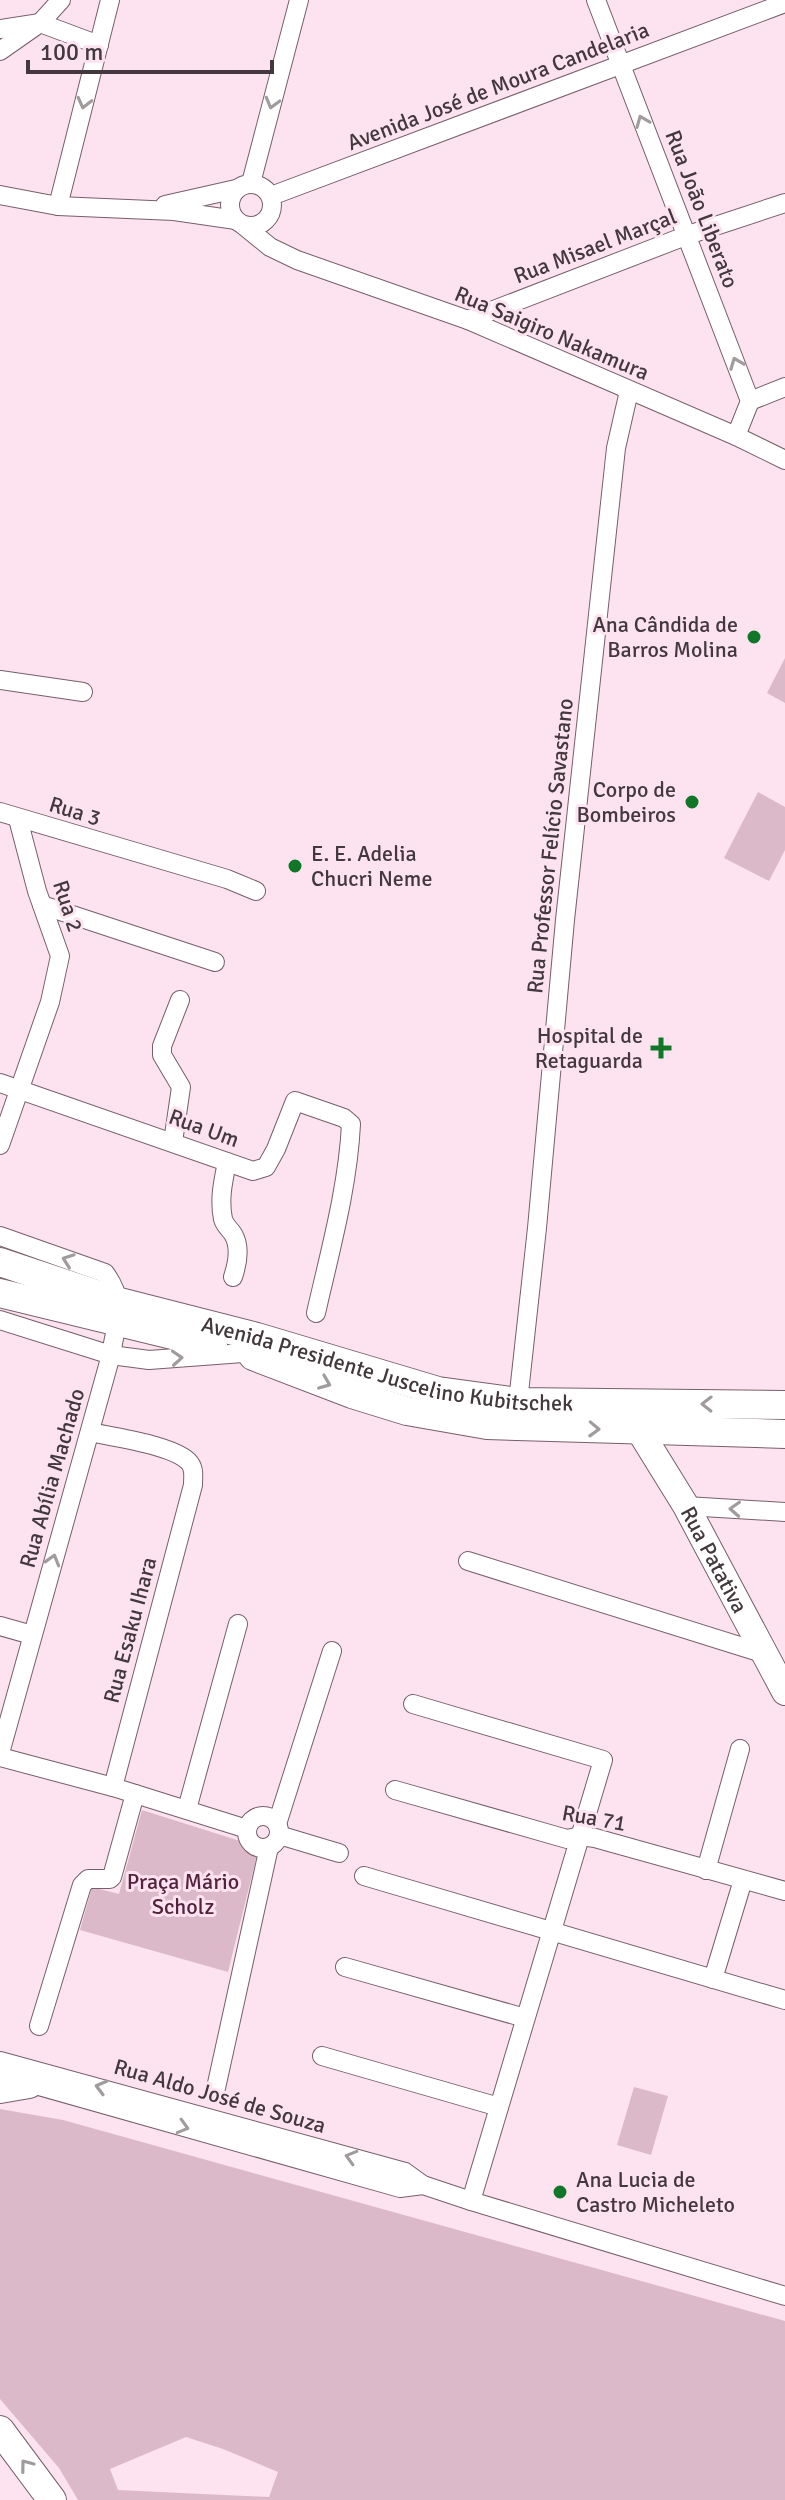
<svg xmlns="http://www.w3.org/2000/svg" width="785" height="2500" font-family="Signika,sans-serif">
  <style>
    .green { fill: #dcb9c9; fill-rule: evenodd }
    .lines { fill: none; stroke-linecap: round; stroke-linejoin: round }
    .minor-casing { stroke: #765f6a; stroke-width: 20 }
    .secondary-casing { stroke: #765f6a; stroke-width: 28 }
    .primary-casing { stroke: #765f6a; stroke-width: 30 }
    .minor { stroke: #fff; stroke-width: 18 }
    .secondary { stroke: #fff; stroke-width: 26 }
    .primary { stroke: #fff; stroke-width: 28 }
    .oneway { stroke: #a09c9e }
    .poi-dot { fill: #107628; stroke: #fde3ef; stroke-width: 3 }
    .labels { text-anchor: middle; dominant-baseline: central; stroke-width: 6; stroke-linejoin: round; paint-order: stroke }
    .street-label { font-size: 22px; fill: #42383d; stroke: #fde3ef }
    .poi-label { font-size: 22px; fill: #42383d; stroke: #fde3ef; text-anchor: end }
    .park-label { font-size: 22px; fill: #53233d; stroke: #fde3ef }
  </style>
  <rect width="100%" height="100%" fill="#fde3ef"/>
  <g class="green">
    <polygon points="785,658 785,703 767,693"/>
    <polygon points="758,792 785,807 785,850 769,881 724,858"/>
    <polygon points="142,1810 259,1847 228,1972 80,1930 92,1887 119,1894"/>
    <polygon points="634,2087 668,2096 651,2155 617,2145"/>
    <path d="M0,2109L63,2120L785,2321V2500H78L59,2468L0,2399ZM186,2437L223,2449L278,2472L269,2497L118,2490L110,2469Z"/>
  </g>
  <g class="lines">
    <defs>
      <g id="minor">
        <polyline points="596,0 750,401 736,436"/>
        <polyline points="0,29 40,23 99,45"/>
        <polyline points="0,51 40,23 61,0"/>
        <polyline points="251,183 299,0"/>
        <circle cx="251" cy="205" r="21"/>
        <polyline points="0,195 58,206 174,211 236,220"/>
        <polyline points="271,196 785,3"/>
        <polyline points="165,205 236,189"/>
        <polyline points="58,206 110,0"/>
        <polyline points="243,225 270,247 297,260 468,320 736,436 785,460"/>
        <polyline points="468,320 688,235 785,203"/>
        <polyline points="750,401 785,387"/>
        <polyline points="0,680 83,692"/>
        <polyline points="0,812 227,879 256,891"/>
        <polyline points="42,905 215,962"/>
        <path d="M0,1083L253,1171L266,1167L276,1149L295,1101L344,1118L351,1124C348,1187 330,1251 316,1313"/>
        <polyline points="173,1142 181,1087 162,1055 162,1046 180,1000"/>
        <polyline points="0,1145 50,1002 60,956 37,891 18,819"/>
        <path d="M227,1162C223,1182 219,1199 223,1219C225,1226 229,1228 233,1234C241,1247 237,1265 233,1277"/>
        <path d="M0,1236L105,1273C127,1303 116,1321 111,1355L0,1753"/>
        <polyline points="0,1320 111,1355 149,1360 243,1353"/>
        <polyline points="517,1411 537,1228 565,920 616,448 629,391"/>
        <path d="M90,1432C114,1437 171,1445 188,1461C195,1468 193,1476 193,1485L113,1787"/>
        <polyline points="686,1506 785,1512"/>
        <polyline points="468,1561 765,1654"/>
        <polyline points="0,1626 32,1635"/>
        <polyline points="413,1704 603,1760 471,2201"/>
        <polyline points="0,1757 113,1787 247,1829"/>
        <polyline points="395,1790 567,1839 581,1836 595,1838 785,1891"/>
        <polyline points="187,1809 238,1624"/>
        <circle cx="263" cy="1832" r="16"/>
        <polyline points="277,1824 332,1651"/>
        <polyline points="279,1835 339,1853"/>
        <polyline points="706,1870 740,1749"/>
        <polyline points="364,1876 785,2000"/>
        <polyline points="345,1967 525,2018"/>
        <polyline points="713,1979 743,1880"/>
        <polyline points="39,2026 82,1885 88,1879 110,1879 112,1877 135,1794"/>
        <polyline points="322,2056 499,2107"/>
        <polyline points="0,2061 405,2172 423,2185 471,2201 785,2296"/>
        <polyline points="0,2075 400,2188 423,2185"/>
        <polyline points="216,2088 269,1847"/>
      </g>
      <g id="secondary">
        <path id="s1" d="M639,1430L686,1506L785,1692"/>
      </g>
      <g id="primary">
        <path id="s2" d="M0,1262L120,1302L257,1337L438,1391L518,1402L785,1405"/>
        <polyline points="0,1293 213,1345"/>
        <polyline points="253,1356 352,1394 407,1411 487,1425 785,1434"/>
        <polyline points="0,2089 29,2084"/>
        <polyline points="0,2430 52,2500"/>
      </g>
    </defs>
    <use href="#minor" class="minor-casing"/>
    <use href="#secondary" class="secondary-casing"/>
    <use href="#primary" class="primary-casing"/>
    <use href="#minor" class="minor"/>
    <use href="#secondary" class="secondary"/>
    <use href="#primary" class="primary"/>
  </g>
  <defs><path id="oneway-chevron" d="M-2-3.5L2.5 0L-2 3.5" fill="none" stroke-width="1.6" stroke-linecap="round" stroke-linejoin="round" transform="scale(2)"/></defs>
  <g class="oneway">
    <use href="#oneway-chevron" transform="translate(84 103) rotate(104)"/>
    <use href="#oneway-chevron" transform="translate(272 103) rotate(105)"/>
    <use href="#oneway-chevron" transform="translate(642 121) rotate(-112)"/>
    <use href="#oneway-chevron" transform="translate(736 363) rotate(-111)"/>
    <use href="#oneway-chevron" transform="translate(68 1260) rotate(-160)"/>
    <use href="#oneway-chevron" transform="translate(177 1358) rotate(-4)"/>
    <use href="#oneway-chevron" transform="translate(325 1383) rotate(22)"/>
    <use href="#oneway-chevron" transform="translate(707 1404) rotate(-179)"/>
    <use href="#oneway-chevron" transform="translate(594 1429) rotate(2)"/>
    <use href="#oneway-chevron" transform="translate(735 1509) rotate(-177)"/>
    <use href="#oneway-chevron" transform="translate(53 1560) rotate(-74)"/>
    <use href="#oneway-chevron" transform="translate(101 2087) rotate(-165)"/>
    <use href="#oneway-chevron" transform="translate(183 2127) rotate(16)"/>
    <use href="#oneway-chevron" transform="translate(351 2157) rotate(-164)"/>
    <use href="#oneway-chevron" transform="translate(26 2465) rotate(-127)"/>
  </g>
  <g class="poi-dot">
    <circle cx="754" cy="637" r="8"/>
    <circle cx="692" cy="802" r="8"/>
    <circle cx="295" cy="866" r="8"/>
    <path d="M657 1036h8v8h8v8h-8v8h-8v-8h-8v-8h8z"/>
    <circle cx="560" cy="2192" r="8"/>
  </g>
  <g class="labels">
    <g class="street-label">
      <text transform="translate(498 86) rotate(-21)">Avenida José de Moura Candelaria</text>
      <text transform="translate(702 209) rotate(69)">Rua João Liberato</text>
      <text transform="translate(595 246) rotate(-21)">Rua Misael Marçal</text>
      <text transform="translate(552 333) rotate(23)">Rua Saigiro Nakamura</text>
      <text transform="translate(75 811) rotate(17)">Rua 3</text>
      <text transform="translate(550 846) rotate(-84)">Rua Professor Felício Savastano</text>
      <text transform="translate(68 906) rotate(72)">Rua 2</text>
      <text transform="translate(204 1128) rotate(20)">Rua Um</text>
      <text stroke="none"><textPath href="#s2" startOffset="402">Avenida Presidente Juscelino Kubitschek</textPath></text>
      <text transform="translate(52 1478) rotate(-74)">Rua Abília Machado</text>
      <text stroke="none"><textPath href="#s1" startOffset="150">Rua Patativa</textPath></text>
      <text transform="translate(130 1630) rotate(-75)">Rua Esaku Ihara</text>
      <text transform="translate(594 1818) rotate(10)">Rua 71</text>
      <text transform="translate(220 2096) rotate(16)">Rua Aldo José de Souza</text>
    </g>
    <g class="poi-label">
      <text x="738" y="624">Ana Cândida de<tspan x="738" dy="25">Barros Molina</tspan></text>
      <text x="676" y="789">Corpo de<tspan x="676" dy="25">Bombeiros</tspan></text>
      <text x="311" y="853" text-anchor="start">E. E. Adelia<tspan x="311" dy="25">Chucri Neme</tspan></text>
      <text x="643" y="1035">Hospital de<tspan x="643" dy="25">Retaguarda</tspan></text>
      <text x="576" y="2179" text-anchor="start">Ana Lucia de<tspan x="576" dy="25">Castro Micheleto</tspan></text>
    </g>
    <g class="park-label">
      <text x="183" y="1881">Praça Mário<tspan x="183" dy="25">Scholz</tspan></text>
    </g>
  </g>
  <path d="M28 60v12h244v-12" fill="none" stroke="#42383d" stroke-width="4"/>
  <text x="40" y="60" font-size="24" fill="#42383d" stroke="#fde3ef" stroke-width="6" paint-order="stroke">100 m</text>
</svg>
